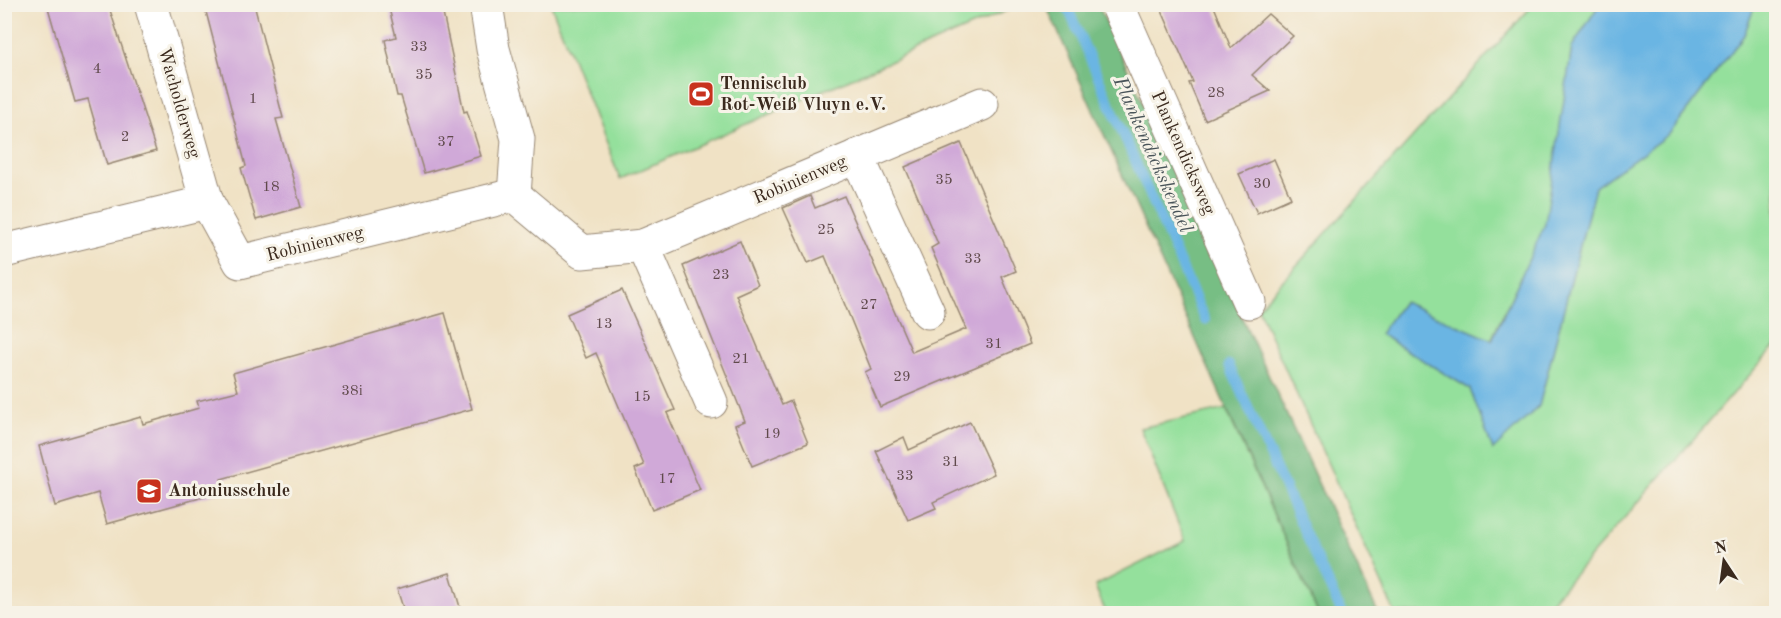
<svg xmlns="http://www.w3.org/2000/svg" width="1781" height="618" font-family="'Old Standard TT',serif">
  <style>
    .green { fill: #94e09c; stroke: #68855d; stroke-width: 1.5 }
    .forest { fill: #77be84; stroke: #597451; stroke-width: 1.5 }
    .water { fill: #6ab5e3; stroke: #527080; stroke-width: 1.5 }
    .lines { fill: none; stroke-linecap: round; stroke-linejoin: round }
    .stream { stroke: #6ab5e3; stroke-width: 10 }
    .building { fill: #d0a9d8 }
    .minor-casing { stroke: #968672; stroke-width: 35 }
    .minor { stroke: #fff; stroke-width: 33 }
    .labels { text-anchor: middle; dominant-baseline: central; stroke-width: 6; stroke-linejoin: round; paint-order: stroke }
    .number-label { font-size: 15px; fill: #604a4c }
    .poi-label { font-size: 18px; font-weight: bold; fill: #3b2a1e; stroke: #f7f3e8; text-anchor: start }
    .street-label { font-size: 18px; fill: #3b2a1e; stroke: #f7f3e8 }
    .water-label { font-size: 20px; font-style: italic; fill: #495459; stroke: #f7f3e8 }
  </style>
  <rect width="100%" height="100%" fill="#f7f3e8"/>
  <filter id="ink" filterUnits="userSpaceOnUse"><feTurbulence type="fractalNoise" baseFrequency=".0167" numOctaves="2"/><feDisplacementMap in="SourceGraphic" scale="12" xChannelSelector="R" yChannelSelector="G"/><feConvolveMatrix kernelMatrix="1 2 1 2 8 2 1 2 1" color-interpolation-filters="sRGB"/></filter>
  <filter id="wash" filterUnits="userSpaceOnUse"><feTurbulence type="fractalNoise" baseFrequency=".008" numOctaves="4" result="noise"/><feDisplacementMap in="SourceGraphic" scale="24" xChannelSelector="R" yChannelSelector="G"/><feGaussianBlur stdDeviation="1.35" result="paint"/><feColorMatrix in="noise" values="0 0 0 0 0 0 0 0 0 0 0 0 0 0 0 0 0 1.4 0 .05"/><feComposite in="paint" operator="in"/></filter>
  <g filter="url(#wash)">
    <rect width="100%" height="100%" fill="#f0e2c5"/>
    <g class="green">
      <polygon points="551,5 1013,5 1013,8 620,179"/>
      <polygon points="1533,5 1599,5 1572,47 1546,224 1491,340 1403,302 1380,334 1470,389 1493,449 1539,406 1595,187 1670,133 1744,35 1755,5 1776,5 1776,345 1541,613 1395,613 1258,308"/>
      <polygon points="1226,409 1318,613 1106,613 1095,586 1185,541 1140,428"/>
    </g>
    <polygon class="forest" points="1046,5 1098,5 1378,613 1318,613"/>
    <polygon class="water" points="1599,5 1755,5 1744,35 1670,133 1595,187 1539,406 1493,450 1470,389 1380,334 1403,302 1492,340 1545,224 1572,47"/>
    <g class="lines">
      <g class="stream">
        <polyline points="1066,4 1205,320"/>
        <polyline points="1229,365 1342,614"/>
      </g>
    </g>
    <g id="blocks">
      <g class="building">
        <polygon points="47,4 108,4 156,151 107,165 88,99 75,102"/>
        <polygon points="204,4 254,4 283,118 276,119 301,207 256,220 241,168 246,166"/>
        <polygon points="388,4 441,4 464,112 467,111 481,156 424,173 401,96 397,96 385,40 396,37"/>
        <polygon points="1159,4 1213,4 1231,48 1268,14 1293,36 1252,75 1270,91 1205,120 1189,83 1193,82"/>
        <polygon points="961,143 1016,271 1002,277 1030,344 880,407 865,372 871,369 825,256 808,263 783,208 810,196 815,208 844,196 912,352 966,329 931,248 938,244 905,167"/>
        <polygon points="1274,159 1291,198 1257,213 1239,174"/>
        <polygon points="740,241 758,285 736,295 782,405 791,401 808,443 752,466 735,425 745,421 683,266"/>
        <polygon points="622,290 675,410 667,413 700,490 652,510 635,469 644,465 596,353 586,358 567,314"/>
        <polygon points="445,313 472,409 221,479 225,491 107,524 98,493 55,506 39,446 141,417 143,424 199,408 197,401 238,391 233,373"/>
        <polygon points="970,422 994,474 933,502 936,508 908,520 876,451 904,437 909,450"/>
        <polygon points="450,573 462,614 405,614 397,589"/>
      </g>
    </g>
  </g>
  <g filter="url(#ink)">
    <use href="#blocks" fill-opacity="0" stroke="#968672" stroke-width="1.5"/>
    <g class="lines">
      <defs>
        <g id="minor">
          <polyline points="151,4 207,202"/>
          <polyline points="486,4 493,49 518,139 514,195"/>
          <polyline points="1117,4 1249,302"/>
          <polyline points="857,156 928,312"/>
          <polyline points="514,195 582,252 643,246 982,104"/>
          <polyline points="643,246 711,402"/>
          <polyline points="4,251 207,202 240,262 514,195"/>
        </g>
      </defs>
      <use href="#minor" class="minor-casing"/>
      <use href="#minor" class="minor"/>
    </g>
  </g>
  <defs>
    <symbol id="stadium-square" viewBox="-11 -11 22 22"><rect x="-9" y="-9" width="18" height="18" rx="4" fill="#c8321e" stroke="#f7f3e8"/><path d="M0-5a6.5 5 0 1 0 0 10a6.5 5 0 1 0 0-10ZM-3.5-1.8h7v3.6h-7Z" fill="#fff"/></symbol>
    <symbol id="school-square" viewBox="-11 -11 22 22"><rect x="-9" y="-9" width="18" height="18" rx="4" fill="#c8321e" stroke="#f7f3e8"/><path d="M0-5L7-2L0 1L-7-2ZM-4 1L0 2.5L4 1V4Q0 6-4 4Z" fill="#fff"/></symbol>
  </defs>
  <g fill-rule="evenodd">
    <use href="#stadium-square" x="686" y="79" width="30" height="30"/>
    <use href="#school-square" x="134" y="476" width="30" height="30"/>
  </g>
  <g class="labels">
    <g class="number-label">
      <text x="419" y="47">33</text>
      <text x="97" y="69">4</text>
      <text x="424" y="75">35</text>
      <text x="1216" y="93">28</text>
      <text x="253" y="99">1</text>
      <text x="125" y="137">2</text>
      <text x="446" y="142">37</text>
      <text x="944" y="180">35</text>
      <text x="1262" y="184">30</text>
      <text x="271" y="187">18</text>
      <text x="826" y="230">25</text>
      <text x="973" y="259">33</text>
      <text x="721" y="275">23</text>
      <text x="869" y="305">27</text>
      <text x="604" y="324">13</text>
      <text x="994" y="344">31</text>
      <text x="741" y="359">21</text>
      <text x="902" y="377">29</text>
      <text x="352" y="391">38i</text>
      <text x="642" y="397">15</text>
      <text x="772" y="434">19</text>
      <text x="951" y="462">31</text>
      <text x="905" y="476">33</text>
      <text x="667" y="479">17</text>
    </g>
    <g class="poi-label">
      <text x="720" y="84">Tennisclub<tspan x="720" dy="21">Rot-Weiß Vluyn e.V.</tspan></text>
      <text x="168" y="491">Antoniusschule</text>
    </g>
    <g class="street-label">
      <text transform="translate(179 103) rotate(74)">Wacholderweg</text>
      <text transform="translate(1183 153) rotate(66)">Plankendicksweg</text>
      <text transform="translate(800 180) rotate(-23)">Robinienweg</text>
      <text transform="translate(315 244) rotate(-14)">Robinienweg</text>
    </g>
    <g class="water-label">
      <text transform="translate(1152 155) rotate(66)">Plankendickskendel</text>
    </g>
  </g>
  <rect width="1781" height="618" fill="none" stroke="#f7f3e8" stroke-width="24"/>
  <g transform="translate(1724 561) rotate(347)" stroke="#f7f3e8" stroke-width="4.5" paint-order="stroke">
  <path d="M0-4.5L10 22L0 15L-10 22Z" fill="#3b2a1e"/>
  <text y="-9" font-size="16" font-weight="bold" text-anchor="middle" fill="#3b2a1e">N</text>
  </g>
</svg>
